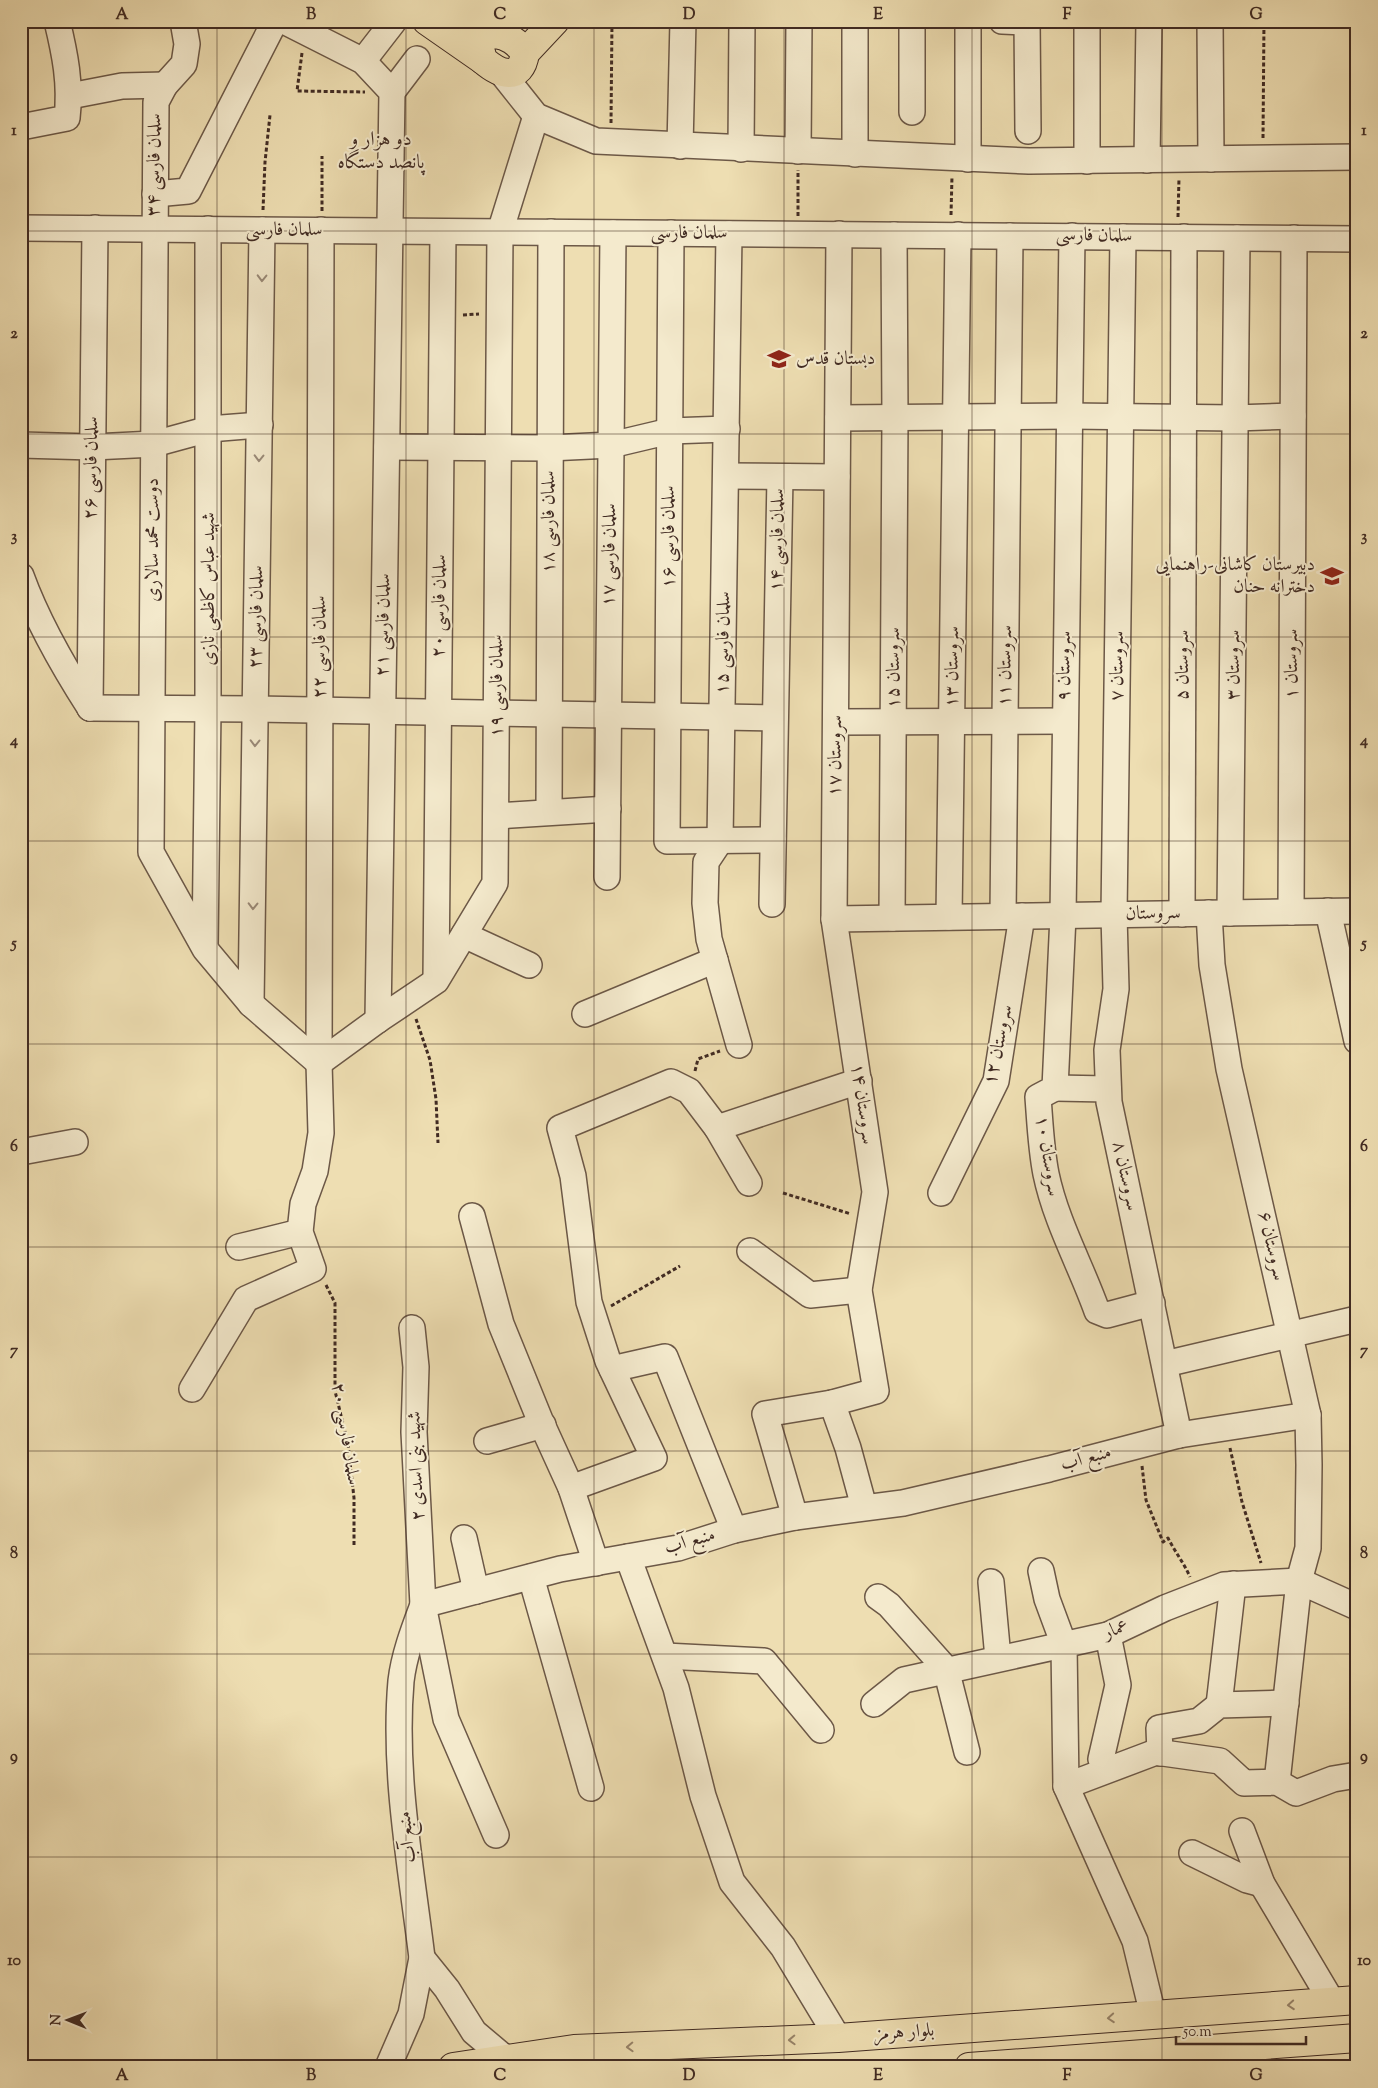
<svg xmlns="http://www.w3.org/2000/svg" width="1378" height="2088" font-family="'Sorts Mill Goudy',Amiri,serif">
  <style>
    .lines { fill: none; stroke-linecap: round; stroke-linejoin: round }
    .minor-casing { stroke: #6c5847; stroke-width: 28 }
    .major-casing { stroke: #412b23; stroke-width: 30 }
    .path { stroke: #412b23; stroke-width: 3; stroke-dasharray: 4 2.5; stroke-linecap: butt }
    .minor { stroke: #f4eacd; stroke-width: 25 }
    .major { stroke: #eedeb2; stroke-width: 28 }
    .oneway { stroke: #9a8a78 }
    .oneway2 { stroke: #98846a }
    .grid { fill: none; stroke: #412b23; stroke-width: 1; stroke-opacity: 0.55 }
    .labels { text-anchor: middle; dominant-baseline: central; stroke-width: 4; stroke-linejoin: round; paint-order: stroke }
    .street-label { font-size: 19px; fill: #412b23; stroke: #f4eacd }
    .poi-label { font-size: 19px; fill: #412b23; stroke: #f4eacd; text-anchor: start }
    .neighbourhood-label { font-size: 20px; fill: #412b23; stroke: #f4eacd }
    .neatline { fill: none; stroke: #412b23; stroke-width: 2 }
    .grid-label { font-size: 16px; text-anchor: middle; font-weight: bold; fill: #412b23 }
  </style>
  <rect width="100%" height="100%" fill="#eedeb2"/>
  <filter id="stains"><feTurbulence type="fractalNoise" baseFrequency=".004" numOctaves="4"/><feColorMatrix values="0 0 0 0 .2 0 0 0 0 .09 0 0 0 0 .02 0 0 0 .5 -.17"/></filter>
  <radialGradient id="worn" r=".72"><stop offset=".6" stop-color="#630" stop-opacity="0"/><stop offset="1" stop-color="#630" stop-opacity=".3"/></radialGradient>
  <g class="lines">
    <defs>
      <g id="minor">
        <polyline points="183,21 187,44 184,64 165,85 156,102 151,852 205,949 251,1004 319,1063"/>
        <polyline points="284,21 363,61 392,92 378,1020"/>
        <polyline points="912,21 912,112"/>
        <polyline points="968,21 968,159"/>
        <polyline points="1002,21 1027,22"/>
        <polyline points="1027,21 1028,131"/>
        <polyline points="1087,21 1087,161"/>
        <polyline points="1210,21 1211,159"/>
        <polyline points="363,61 394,21"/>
        <polyline points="501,72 536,116 596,141 1029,161 1357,157"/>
        <polyline points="392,92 417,59"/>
        <polyline points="70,96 122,86 165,85"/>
        <path d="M21,127L67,118C71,84 65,54 57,21"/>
        <polyline points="680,146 683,21"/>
        <polyline points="741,149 742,21"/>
        <polyline points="798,151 799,21"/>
        <polyline points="855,154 855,21"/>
        <polyline points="1147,160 1149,21"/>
        <polyline points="155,194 188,191 275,21"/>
        <polyline points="21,228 1357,239"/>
        <polyline points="671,233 667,841 773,840"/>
        <polyline points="729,234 720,841 706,862 705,903 709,939 739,1045"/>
        <path d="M1072,236L1063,916L1055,1088L1038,1097C1040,1123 1041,1149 1046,1174C1056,1222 1081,1266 1097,1311L1107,1315L1152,1303"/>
        <polyline points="1123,237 1114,915 1116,989 1107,1050 1109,1102 1179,1435"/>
        <polyline points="838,418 1070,416 1235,418 1293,416"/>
        <polyline points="21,445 93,447 154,444 209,429 260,425"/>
        <polyline points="387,447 549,448 611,445 670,431 727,429"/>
        <polyline points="726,476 837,477"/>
        <path d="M21,576C38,623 63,666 90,708"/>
        <polyline points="90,708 256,709 775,718"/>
        <polyline points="90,708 95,228"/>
        <polyline points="837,722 1065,721"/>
        <polyline points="549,812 551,232"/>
        <polyline points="496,816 608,809"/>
        <polyline points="607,877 613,233"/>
        <polyline points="772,904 780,477"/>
        <polyline points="1328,911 1357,1041"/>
        <polyline points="1291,912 1294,238"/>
        <polyline points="1209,913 1212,965 1229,1069 1308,1415 1309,1465 1308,1548 1299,1581 1277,1782"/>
        <polyline points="1230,913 1237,238"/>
        <polyline points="1182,914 1184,237"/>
        <polyline points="1003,916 1010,236"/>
        <polyline points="949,917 958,235"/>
        <polyline points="892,918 895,417 894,235"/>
        <polyline points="834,919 1357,911"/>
        <polyline points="464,935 529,965"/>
        <polyline points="205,947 208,709 208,229"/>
        <polyline points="436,979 443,232"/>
        <polyline points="251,1004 262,230"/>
        <polyline points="585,1014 715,960"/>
        <polyline points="319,1063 378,1020 436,981 495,883 500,232 536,116"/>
        <polyline points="1055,1088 1108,1089"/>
        <polyline points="21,1152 75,1142"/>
        <polyline points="749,1183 717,1128 859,1081"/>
        <polyline points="941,1193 996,1081 1022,916"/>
        <polyline points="472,1216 501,1324 540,1420 571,1488 596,1563"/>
        <polyline points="239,1247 300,1232"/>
        <polyline points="750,1251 810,1295 859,1290"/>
        <polyline points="412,1328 416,1367 414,1432 423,1605 446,1719 496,1835"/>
        <polyline points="1165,1364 1357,1319"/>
        <polyline points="612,1369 665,1357 734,1530"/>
        <polyline points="192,1389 246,1299 313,1269 300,1232 303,1204 315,1171 321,1133 319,1063 321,230"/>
        <polyline points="832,1403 848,1448 864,1507"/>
        <polyline points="487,1441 543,1425"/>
        <polyline points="571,1488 654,1458 608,1361 589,1302 573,1176 560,1128 671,1082 689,1091 717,1128"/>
        <polyline points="795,1517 765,1414 832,1403 876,1391 859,1290 875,1192 834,919 839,234"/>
        <polyline points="464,1538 476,1591"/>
        <polyline points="628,1557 676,1688 703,1796 732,1882 783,1947 838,2038"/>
        <polyline points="1041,1571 1047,1599 1064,1645 1066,1786 1135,1941 1153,2015"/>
        <polyline points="531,1577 591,1788"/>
        <polyline points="991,1582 998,1658"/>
        <polyline points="878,1597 889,1605 946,1669 967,1752"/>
        <polyline points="665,1656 764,1661 821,1730"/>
        <polyline points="874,1704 904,1680 1108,1635 1165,1608 1224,1585 1299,1581 1357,1607"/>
        <polyline points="1219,1705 1233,1584"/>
        <polyline points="1160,1753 1159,1728 1199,1721 1219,1705 1286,1703"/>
        <polyline points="1101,1759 1118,1685 1108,1635"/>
        <polyline points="1066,1786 1156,1752 1220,1761 1244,1783 1277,1782 1296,1793 1333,1779 1357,1775"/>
        <polyline points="1242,1831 1262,1884 1332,2002"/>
        <polyline points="1192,1853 1247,1880 1262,1884"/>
        <path d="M422,1958C411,1867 393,1773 401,1681C404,1655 414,1629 423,1605L560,1569L678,1548L734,1530L795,1517L903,1503L1049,1469L1179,1435L1308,1415"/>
        <polyline points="388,2067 411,2014 422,1958 447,1989 474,2032 506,2059"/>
      </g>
      <g id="major">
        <polyline points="427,21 483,60"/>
        <polyline points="459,21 489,35"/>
        <path d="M495,34C509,36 517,42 525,53C521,83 499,74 483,60L479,45L485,36Z"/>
        <polyline points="525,53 555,21"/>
        <polyline points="453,2067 574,2049 838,2038 1357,2000"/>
        <polyline points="969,2067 1357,2038"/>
      </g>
    </defs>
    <use href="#minor" class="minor-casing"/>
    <use href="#major" class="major-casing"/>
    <g class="path">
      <polyline points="302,53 297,91 365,92"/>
      <polyline points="611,123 612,21"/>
      <polyline points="1263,138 1264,21"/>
      <polyline points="263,210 265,162 270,115"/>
      <polyline points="322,211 322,156"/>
      <polyline points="951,215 952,176"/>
      <polyline points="798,216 798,170"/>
      <polyline points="1178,217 1179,178"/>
      <polyline points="463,315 479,314"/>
      <polyline points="416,1019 430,1060 436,1099 438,1143"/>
      <polyline points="695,1071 698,1059 720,1051"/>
      <polyline points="783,1193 851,1214"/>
      <polyline points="326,1285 335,1303 335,1391 348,1444 354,1498 354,1547"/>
      <polyline points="611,1306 680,1266"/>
      <polyline points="1230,1448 1242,1502 1261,1563"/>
      <path d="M1142,1466L1146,1500L1163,1542L1168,1538C1175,1552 1184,1563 1190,1577"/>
    </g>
    <use href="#minor" class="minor"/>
    <use href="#major" class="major"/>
  </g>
  <defs><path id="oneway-chevron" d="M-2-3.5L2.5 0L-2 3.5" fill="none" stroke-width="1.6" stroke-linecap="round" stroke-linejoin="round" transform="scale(1.25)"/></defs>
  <g class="oneway">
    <use href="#oneway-chevron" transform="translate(262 278) rotate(91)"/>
    <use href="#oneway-chevron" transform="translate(259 458) rotate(91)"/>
    <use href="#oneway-chevron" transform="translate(255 743) rotate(91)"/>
    <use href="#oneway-chevron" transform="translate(253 906) rotate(91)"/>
  </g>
  <g class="oneway2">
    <use href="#oneway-chevron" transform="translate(1291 2005) rotate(176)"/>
    <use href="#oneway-chevron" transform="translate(1111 2018) rotate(176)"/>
    <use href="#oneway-chevron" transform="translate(792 2040) rotate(178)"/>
    <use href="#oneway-chevron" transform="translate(630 2047) rotate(178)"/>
  </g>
  <path class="grid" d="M217,21V2067M406,21V2067M594,21V2067M784,21V2067M972,21V2067M1162,21V2067M21,231H1357M21,434H1357M21,637H1357M21,841H1357M21,1044H1357M21,1247H1357M21,1451H1357M21,1654H1357M21,1857H1357"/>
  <defs>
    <symbol id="school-bare" viewBox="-9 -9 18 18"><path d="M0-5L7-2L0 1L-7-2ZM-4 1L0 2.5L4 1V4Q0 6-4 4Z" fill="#8f2418" stroke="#f4eacd" stroke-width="2.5" paint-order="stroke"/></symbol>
  </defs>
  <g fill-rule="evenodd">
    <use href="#school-bare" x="763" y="343" width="32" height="32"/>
    <use href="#school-bare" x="1316" y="560" width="32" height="32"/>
  </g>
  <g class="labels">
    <g class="street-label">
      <text transform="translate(155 165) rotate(-89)">سلمان فارسی ۳۴</text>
      <text x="284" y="230">سلمان فارسی</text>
      <text x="689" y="233">سلمان فارسی</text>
      <text transform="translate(1094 236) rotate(1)">سلمان فارسی</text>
      <text transform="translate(92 468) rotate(-89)">سلمان فارسی ۲۶</text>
      <text transform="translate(549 522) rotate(-90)">سلمان فارسی ۱۸</text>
      <text transform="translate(669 537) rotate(-90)">سلمان فارسی ۱۶</text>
      <text transform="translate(153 540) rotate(-90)">دوست محمد سالاری</text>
      <text transform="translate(778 540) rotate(-89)">سلمان فارسی ۱۴</text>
      <text transform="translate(610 555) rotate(-89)">سلمان فارسی ۱۷</text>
      <text transform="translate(209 589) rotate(-90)">شهید عباس کاظمی نازی</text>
      <text transform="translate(440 606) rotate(-89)">سلمان فارسی ۲۰</text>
      <text transform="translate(257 617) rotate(-89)">سلمان فارسی ۲۳</text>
      <text transform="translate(384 625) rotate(-89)">سلمان فارسی ۲۱</text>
      <text transform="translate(724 643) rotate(-89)">سلمان فارسی ۱۵</text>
      <text transform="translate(320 647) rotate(-90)">سلمان فارسی ۲۲</text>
      <text transform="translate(1292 664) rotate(-90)">سروستان ۱</text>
      <text transform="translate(1183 665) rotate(-90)">سروستان ۵</text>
      <text transform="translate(1234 665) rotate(-90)">سروستان ۳</text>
      <text transform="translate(1006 666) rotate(-89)">سروستان ۱۱</text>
      <text transform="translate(1065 666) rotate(-89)">سروستان ۹</text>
      <text transform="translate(1118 666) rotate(-89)">سروستان ۷</text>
      <text transform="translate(953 667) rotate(-89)">سروستان ۱۳</text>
      <text transform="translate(894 668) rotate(-90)">سروستان ۱۵</text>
      <text transform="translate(497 686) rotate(-90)">سلمان فارسی ۱۹</text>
      <text transform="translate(836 756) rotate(-89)">سروستان ۱۷</text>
      <text transform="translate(1153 914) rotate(-1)">سروستان</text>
      <text transform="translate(999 1045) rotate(-78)">سروستان ۱۲</text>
      <text transform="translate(862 1104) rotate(82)">سروستان ۱۴</text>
      <text transform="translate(1047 1156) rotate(81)">سروستان ۱۰</text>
      <text transform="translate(1125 1176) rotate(78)">سروستان ۸</text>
      <text transform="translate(1271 1246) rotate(77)">سروستان ۶</text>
      <text transform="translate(345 1434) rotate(81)">سلمان فارسی ۲۰</text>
      <text transform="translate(1086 1459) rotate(-15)">منبع آب</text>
      <text transform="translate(417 1466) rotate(-92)">شهید بنی اسدی ۲</text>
      <text transform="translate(690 1542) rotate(-16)">منبع آب</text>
      <text transform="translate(1116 1630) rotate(-21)">عمار</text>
      <text transform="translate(408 1837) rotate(-97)">منبع آب</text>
      <text transform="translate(904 2033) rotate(-4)">بلوار هرمز</text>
    </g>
    <g class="poi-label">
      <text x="796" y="359">دبستان قدس</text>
      <text x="1315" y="565" text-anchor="end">دبیرستان کاشانی-راهنمایی<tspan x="1315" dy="22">دخترانه حنان</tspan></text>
    </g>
    <g class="neighbourhood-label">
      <text x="381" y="140">دو هزار و<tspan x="381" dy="23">پانصد دستگاه</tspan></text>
    </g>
  </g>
  <rect width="1378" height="2088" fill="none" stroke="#eedeb2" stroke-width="55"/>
  <g transform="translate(68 2020) rotate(271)" stroke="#f4eacd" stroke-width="4" paint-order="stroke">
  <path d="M0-4L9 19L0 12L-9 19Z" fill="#412b23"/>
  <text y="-8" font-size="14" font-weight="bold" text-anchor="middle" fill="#412b23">N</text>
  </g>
  <path d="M1176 2036v8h130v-8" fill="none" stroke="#412b23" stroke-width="2.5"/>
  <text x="1183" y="2036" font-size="15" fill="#412b23" stroke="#f4eacd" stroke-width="4" paint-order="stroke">50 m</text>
  <rect x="28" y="28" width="1322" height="2032" class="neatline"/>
  <g class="grid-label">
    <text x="122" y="19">A</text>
    <text x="311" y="19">B</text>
    <text x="500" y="19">C</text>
    <text x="689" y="19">D</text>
    <text x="878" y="19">E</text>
    <text x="1067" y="19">F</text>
    <text x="1256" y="19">G</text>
    <text x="14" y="135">1</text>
    <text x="1364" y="135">1</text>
    <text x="14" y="338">2</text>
    <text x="1364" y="338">2</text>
    <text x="14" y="541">3</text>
    <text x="1364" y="541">3</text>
    <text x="14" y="745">4</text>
    <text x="1364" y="745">4</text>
    <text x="14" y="948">5</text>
    <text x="1364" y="948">5</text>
    <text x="14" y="1151">6</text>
    <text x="1364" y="1151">6</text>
    <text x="14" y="1355">7</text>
    <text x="1364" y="1355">7</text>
    <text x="14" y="1558">8</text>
    <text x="1364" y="1558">8</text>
    <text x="14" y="1761">9</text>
    <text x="1364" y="1761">9</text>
    <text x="14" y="1965">10</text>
    <text x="1364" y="1965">10</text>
    <text x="122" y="2080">A</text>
    <text x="311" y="2080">B</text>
    <text x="500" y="2080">C</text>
    <text x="689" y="2080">D</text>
    <text x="878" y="2080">E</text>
    <text x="1067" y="2080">F</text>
    <text x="1256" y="2080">G</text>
  </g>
  <rect width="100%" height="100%" filter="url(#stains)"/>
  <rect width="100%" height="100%" fill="url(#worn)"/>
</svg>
